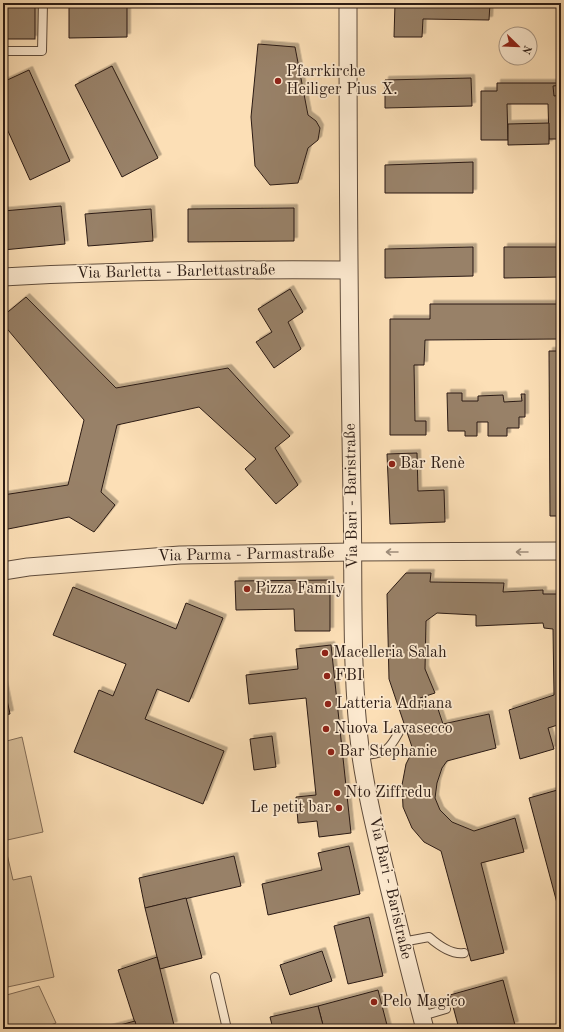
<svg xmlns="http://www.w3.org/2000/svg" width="564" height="1032" font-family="'Old Standard TT',serif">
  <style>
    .green { fill: #d8be9a; stroke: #826c57 }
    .building { fill: #988168; stroke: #2b1b14; filter: url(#shadow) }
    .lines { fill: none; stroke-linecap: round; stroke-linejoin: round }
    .service-casing { stroke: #5f4c3c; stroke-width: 10 }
    .minor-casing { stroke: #5f4c3c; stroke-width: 19 }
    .service { stroke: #fdead0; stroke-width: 8 }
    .minor { stroke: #fdead0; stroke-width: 17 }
    .oneway { stroke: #9e8d7b }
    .poi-dot { fill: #8f2418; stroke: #fdead0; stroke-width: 1.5 }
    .labels { text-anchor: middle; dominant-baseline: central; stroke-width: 3.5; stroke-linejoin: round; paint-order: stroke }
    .poi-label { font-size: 16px; fill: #2b1b14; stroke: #fdead0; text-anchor: start }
    .street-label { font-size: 16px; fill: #2b1b14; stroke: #fdead0 }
  </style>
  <defs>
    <filter id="shadow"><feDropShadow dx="3.5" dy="-3.5" stdDeviation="0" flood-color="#0004"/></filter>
  </defs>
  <rect width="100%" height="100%" fill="#fcdfb6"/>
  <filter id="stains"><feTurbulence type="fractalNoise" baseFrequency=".005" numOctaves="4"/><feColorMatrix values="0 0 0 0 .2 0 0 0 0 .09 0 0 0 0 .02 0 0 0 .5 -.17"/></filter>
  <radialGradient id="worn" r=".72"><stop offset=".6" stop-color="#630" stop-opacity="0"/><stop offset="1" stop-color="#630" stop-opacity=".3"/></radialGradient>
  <g class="green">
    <polygon points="22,737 43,832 3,841 3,742"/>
    <polygon points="7,854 13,880 31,876 54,977 3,988 3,855"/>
    <polygon points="39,986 56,1023 40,1029 3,1029 3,996"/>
  </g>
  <g class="building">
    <rect x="3" y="3" width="32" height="36"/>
    <polygon points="69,3 127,3 127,37 69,38"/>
    <polygon points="395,3 490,3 489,20 423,19 422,37 394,37"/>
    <polygon points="258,44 295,47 308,115 316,121 320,128 318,140 308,148 298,183 270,185 255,166 251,117"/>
    <polygon points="112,66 158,158 122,177 75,85"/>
    <polygon points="29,70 70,161 30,180 3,120 3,82"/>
    <polygon points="471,78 472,106 385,108 385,80"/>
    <polygon points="497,83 558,83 558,93 561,93 561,139 549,139 548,104 507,104 508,140 481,140 481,91 497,91"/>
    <polygon points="561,85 561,95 554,96 553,86"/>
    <polygon points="549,123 549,144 508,145 508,124"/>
    <polygon points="473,162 473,193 385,193 385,165"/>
    <polygon points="61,206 65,244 3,250 3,211"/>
    <polygon points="294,208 294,241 188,242 188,209"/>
    <polygon points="151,209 153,241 88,246 85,214"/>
    <polygon points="473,247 473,276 385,278 385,249"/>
    <polygon points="504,247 561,247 561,277 504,278"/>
    <polygon points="290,289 303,312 288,322 301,349 274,368 256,342 272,332 258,309"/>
    <polygon points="26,297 116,388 228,368 290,436 275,448 298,485 276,504 245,469 256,459 199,407 117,425 101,492 115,505 94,532 69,517 3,530 3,495 68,485 84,420 3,324 3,316"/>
    <polygon points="430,304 561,304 561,339 425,340 424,365 414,365 415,421 426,421 426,435 390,435 390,319 430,319"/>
    <polygon points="549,351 561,351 561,516 550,516"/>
    <polygon points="447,393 462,393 462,401 478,401 478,396 503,395 504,402 522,401 521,394 525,394 525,417 519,417 519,428 507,428 507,436 488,436 488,422 477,422 477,436 465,436 465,431 448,431"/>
    <polygon points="417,453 418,491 444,490 445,522 390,524 387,454"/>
    <polygon points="406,573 431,573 430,582 504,583 503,592 543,590 543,594 561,594 561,724 548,728 554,749 520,759 509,710 554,695 553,629 544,628 543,623 476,626 476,615 437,613 426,621 425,669 435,693 420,698 423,709 437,706 443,724 489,714 496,748 447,761 442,768 437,783 435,798 440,810 452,822 474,831 515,818 524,852 481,863 504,953 471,961 441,851 424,842 412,828 403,807 402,785 406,764 413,750 389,679 387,594"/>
    <polygon points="330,580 330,631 295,631 294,609 236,610 235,581"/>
    <polygon points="73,587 176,629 186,603 223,618 189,702 157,689 145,719 224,751 203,804 74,752 99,690 113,696 126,664 53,635"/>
    <polygon points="331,645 351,833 319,837 317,821 298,823 296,797 316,795 306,698 249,704 246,675 298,669 296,649"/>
    <polygon points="3,681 10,714 3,715"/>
    <polygon points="272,736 276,767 254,770 250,739"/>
    <polygon points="561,789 561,918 529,798"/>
    <polygon points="349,846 360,894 268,915 262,884 322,870 318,853"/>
    <polygon points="234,856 241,886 145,908 139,878"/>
    <polygon points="186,898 202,958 160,969 145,908"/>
    <polygon points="369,917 383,976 348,984 334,926"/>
    <polygon points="322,951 332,981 290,995 280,965"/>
    <polygon points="157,957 174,1025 158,1029 137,1029 118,970"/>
    <polygon points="503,980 515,1025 502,1029 459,1029 450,995"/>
    <polygon points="378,990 388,1029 324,1029 318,1006"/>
    <polygon points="318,1006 324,1029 273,1029 270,1017"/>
    <polygon points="135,1021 137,1029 105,1029"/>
  </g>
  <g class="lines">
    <defs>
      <g id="service">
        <polyline points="3,51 42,51 43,3"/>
        <path d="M361,756C385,752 387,754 399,732"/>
        <path d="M402,942L429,937C438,945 451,955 464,953"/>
        <polyline points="215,977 227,1029"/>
        <polyline points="422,1016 446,1009"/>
      </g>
      <g id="minor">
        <path d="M348,3C348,168 349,332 352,497C354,583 350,670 361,756C367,799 378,841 388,883C400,932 412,981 425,1029"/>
        <path d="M3,277C118,271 233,269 348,270"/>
        <polyline points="3,571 28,567 180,555 352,552 561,551"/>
      </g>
    </defs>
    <use href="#service" class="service-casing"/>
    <use href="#minor" class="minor-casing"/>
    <use href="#service" class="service"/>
    <use href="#minor" class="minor"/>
  </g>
  <defs><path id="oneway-shaft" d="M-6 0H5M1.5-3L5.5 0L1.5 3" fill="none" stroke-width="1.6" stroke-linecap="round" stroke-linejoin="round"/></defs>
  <g class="oneway">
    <use href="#oneway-shaft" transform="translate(392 552) rotate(180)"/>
    <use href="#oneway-shaft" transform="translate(522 552) rotate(180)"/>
  </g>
  <g class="poi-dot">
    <circle cx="278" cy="81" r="4"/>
    <circle cx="392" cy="464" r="4"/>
    <circle cx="247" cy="589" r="4"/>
    <circle cx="325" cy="653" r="4"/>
    <circle cx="327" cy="676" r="4"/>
    <circle cx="328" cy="704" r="4"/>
    <circle cx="326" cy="729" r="4"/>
    <circle cx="331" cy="752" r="4"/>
    <circle cx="337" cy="793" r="4"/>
    <circle cx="339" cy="808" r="4"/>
    <circle cx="374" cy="1002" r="4"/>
  </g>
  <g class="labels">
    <g class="poi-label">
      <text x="286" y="72">Pfarrkirche<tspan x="286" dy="18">Heiliger Pius X.</tspan></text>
      <text x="400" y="464">Bar Renè</text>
      <text x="255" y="589">Pizza Family</text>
      <text x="333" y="653">Macelleria Salah</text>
      <text x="335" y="676">FBI</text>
      <text x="336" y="704">Latteria Adriana</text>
      <text x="334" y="729">Nuova Lavasecco</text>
      <text x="339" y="752">Bar Stephanie</text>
      <text x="345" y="793">Nto Ziffredu</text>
      <text x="331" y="808" text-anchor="end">Le petit bar</text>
      <text x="382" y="1002">Pelo Magico</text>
    </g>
    <g class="street-label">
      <text transform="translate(176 272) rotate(-1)">Via Barletta - Barlettastraße</text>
      <text transform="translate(352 496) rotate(-91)">Via Bari - Baristraße</text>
      <text transform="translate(246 555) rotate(-1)">Via Parma - Parmastraße</text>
      <text transform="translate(390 888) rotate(77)">Via Bari - Baristraße</text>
    </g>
  </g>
  <rect width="564" height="1032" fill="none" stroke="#fcdfb6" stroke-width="16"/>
  <rect x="4" y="4" width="556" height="1024" fill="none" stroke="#2b1b14" stroke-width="2"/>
  <rect x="8" y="8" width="548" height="1016" fill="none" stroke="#2b1b14"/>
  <g transform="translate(518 46) rotate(113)"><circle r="19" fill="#fdead0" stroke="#a99785"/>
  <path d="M0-3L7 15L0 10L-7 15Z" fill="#8f2418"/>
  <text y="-6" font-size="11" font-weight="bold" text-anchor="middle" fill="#2b1b14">N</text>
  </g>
  <rect width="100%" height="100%" filter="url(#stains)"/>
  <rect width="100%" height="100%" fill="url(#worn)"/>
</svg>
